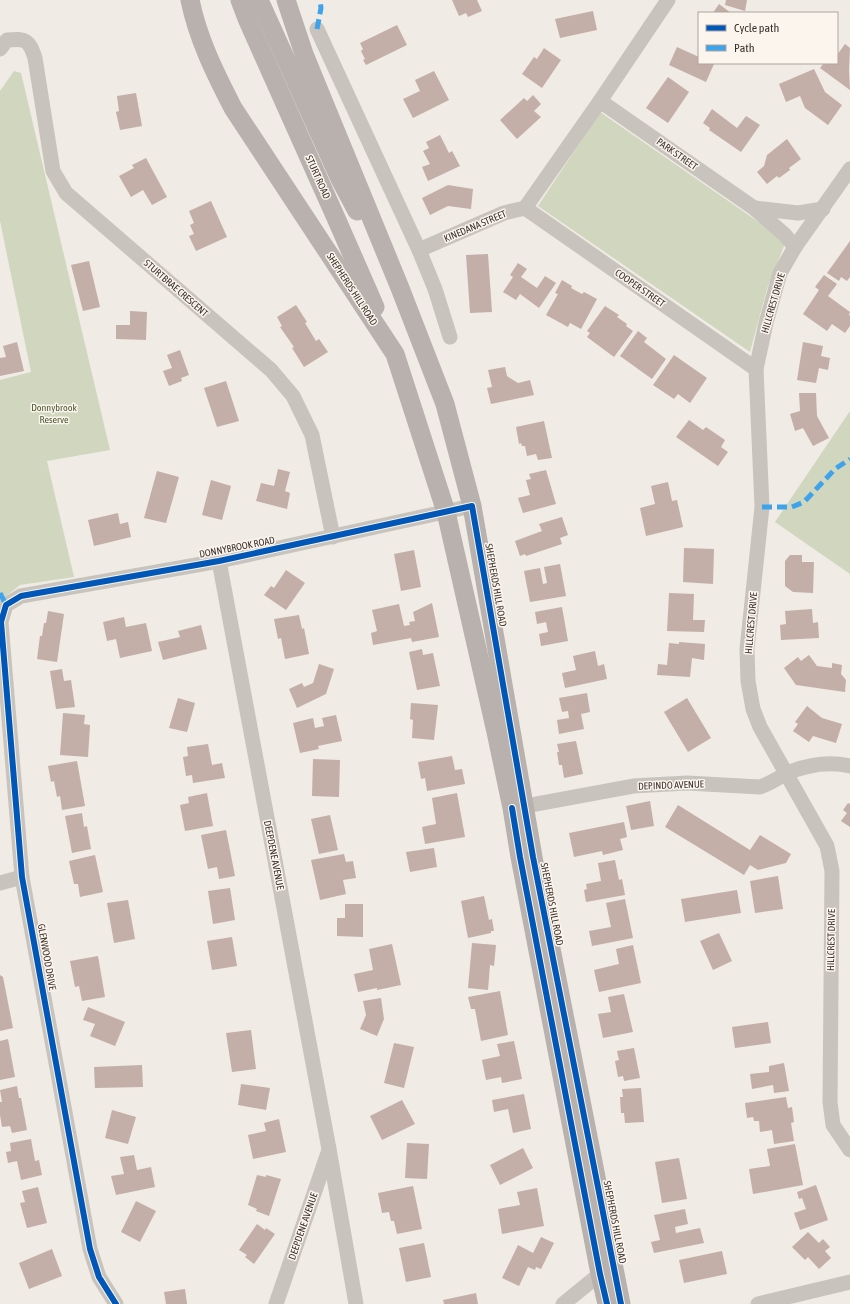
<svg xmlns="http://www.w3.org/2000/svg" width="850" height="1304" font-family="'Asap Condensed',sans-serif">
  <style>
    .green { fill: #d1d6bf }
    .building { fill: #c3afa7 }
    .lines { fill: none; stroke-linecap: round; stroke-linejoin: round }
    .minor { stroke: #c9c3be; stroke-width: 15 }
    .major { stroke: #b8b1ad; stroke-width: 19 }
    .quiet { stroke: #3fa3eb; stroke-width: 5; stroke-dasharray: 10 5; stroke-linecap: butt }
    .cycleway-casing { stroke: #fbf5ee; stroke-width: 8 }
    .cycleway { stroke: #0057b8; stroke-width: 6 }
    .labels { text-anchor: middle; dominant-baseline: central; stroke-width: 3; stroke-linejoin: round; paint-order: stroke }
    .street-label { font-size: 10px; fill: #3b302b; stroke: #fbf5ee }
    .park-label { font-size: 10px; fill: #4a5a2e; stroke: #fbf5ee }
  </style>
  <rect width="100%" height="100%" fill="#f0ebe5"/>
  <g class="green">
    <polygon points="14,71 21,73 110,450 47,461 74,577 20,585 0,601 0,380 31,372 0,221 0,91"/>
    <polygon points="600,112 786,241 767,289 750,352 538,206"/>
    <polygon points="850,411 850,574 775,522"/>
  </g>
  <g class="building">
    <polygon points="452,0 477,0 482,11 468,17 466,13 459,16"/>
    <polygon points="726,0 747,0 745,11 725,5"/>
    <polygon points="719,4 731,13 713,13"/>
    <polygon points="593,11 597,30 560,38 555,19"/>
    <polygon points="397,25 407,45 366,65 363,60 365,59 361,51 363,49 360,43"/>
    <polygon points="845,44 850,48 849,70 850,90 820,68 824,63 837,63 837,55"/>
    <polygon points="677,47 699,57 699,63 714,64 706,82 669,65"/>
    <polygon points="544,48 561,60 542,88 522,74 534,57 537,59"/>
    <polygon points="814,69 825,92 842,105 828,125 805,108 800,96 786,102 779,84"/>
    <polygon points="434,71 449,100 413,118 403,99 420,91 415,80"/>
    <polygon points="668,77 689,92 668,123 646,108"/>
    <polygon points="136,93 142,126 120,130 116,112 119,111 117,96"/>
    <polygon points="533,95 541,104 534,111 541,117 517,139 500,120 524,98 527,101"/>
    <polygon points="712,109 737,128 746,116 760,125 741,152 709,130 710,128 703,123"/>
    <polygon points="440,135 449,153 452,151 460,166 428,181 422,167 430,164 423,151 429,148 426,142"/>
    <polygon points="787,139 801,159 789,168 790,170 779,178 777,176 767,184 757,172 764,166 767,155"/>
    <polygon points="146,158 167,197 152,205 143,190 131,197 119,176 134,168 132,165"/>
    <polygon points="448,185 473,189 471,209 448,206 430,215 422,198"/>
    <polygon points="211,201 227,237 196,251 189,236 194,234 190,225 194,223 189,211"/>
    <polygon points="850,241 850,277 847,281 841,277 839,281 827,273"/>
    <polygon points="488,254 492,312 470,313 466,255"/>
    <polygon points="89,261 100,307 83,311 71,265"/>
    <polygon points="518,263 527,269 521,277 537,288 545,276 556,283 539,308 520,294 516,300 503,292 513,277 510,275"/>
    <polygon points="824,275 837,284 828,296 850,312 849,315 850,316 850,326 845,333 832,324 827,331 803,314 819,290 815,287"/>
    <polygon points="562,280 572,286 571,288 582,294 584,292 597,299 581,329 570,323 568,327 546,315 558,294 555,293"/>
    <polygon points="296,305 307,322 305,323 316,341 319,339 328,352 304,367 292,348 294,347 280,327 282,326 277,317"/>
    <polygon points="605,306 619,315 617,317 627,324 626,326 633,331 614,357 587,337 590,333 587,331"/>
    <polygon points="130,311 147,312 146,340 116,339 116,325 130,325"/>
    <polygon points="638,331 647,338 644,342 666,359 652,379 620,356"/>
    <polygon points="17,342 24,371 0,376 0,358 6,357 3,346"/>
    <polygon points="803,342 823,346 821,356 830,358 828,370 819,368 816,383 797,380"/>
    <polygon points="180,350 189,375 181,378 182,381 169,386 163,371 172,368 167,355"/>
    <polygon points="674,355 707,378 690,403 678,394 674,399 653,385"/>
    <polygon points="505,367 507,376 518,383 530,380 534,395 491,404 487,388 492,387 488,370"/>
    <polygon points="226,381 239,421 217,427 204,388"/>
    <polygon points="799,393 816,393 817,416 829,438 813,446 803,428 795,431 790,414 800,411"/>
    <polygon points="689,420 703,430 706,427 725,440 721,447 728,452 718,466 676,437"/>
    <polygon points="544,421 552,458 538,460 536,454 527,456 525,446 522,446 521,443 519,444 516,427"/>
    <polygon points="278,469 290,472 285,491 290,493 287,509 256,501 261,483 274,486"/>
    <polygon points="546,470 556,504 523,513 518,498 530,495 526,480 531,479 529,474"/>
    <polygon points="157,471 179,477 166,523 144,518"/>
    <polygon points="211,480 231,486 222,520 202,515"/>
    <polygon points="668,482 672,501 677,500 683,527 646,536 640,508 655,504 651,486"/>
    <polygon points="118,513 120,524 128,522 131,537 94,546 88,520"/>
    <polygon points="562,517 568,535 560,538 562,544 526,556 525,554 520,556 515,541 542,531 539,524"/>
    <polygon points="684,548 714,549 713,584 683,582"/>
    <polygon points="414,550 421,587 401,591 394,554"/>
    <polygon points="790,555 802,555 802,562 814,562 813,593 793,592 785,586 785,561"/>
    <polygon points="560,564 566,596 530,602 524,571 540,568 543,584 547,583 544,567"/>
    <polygon points="286,570 305,583 286,610 264,595 271,586 274,588"/>
    <polygon points="669,593 694,594 693,620 705,620 704,632 667,631"/>
    <polygon points="432,603 439,637 412,642 411,638 373,645 371,633 377,631 372,610 399,604 404,626 410,625 409,622 415,621 413,612"/>
    <polygon points="562,607 568,641 541,646 539,634 548,632 546,622 537,624 535,612"/>
    <polygon points="812,609 813,623 818,622 819,638 781,640 780,625 786,624 785,611"/>
    <polygon points="48,611 64,614 57,662 37,659 40,636 42,636 44,623 46,623"/>
    <polygon points="299,615 302,629 304,628 309,654 285,659 281,638 278,639 274,619"/>
    <polygon points="124,617 126,627 146,623 152,651 120,658 116,639 107,641 103,622"/>
    <polygon points="201,625 207,649 163,660 158,642 180,637 178,631"/>
    <polygon points="679,642 705,644 704,660 692,658 690,677 657,675 658,664 667,665 669,643 679,644"/>
    <polygon points="422,649 423,655 433,653 440,686 417,690 409,652"/>
    <polygon points="595,651 598,666 604,664 607,679 565,688 562,673 576,670 573,656"/>
    <polygon points="809,655 817,666 832,668 832,663 842,665 841,674 846,680 845,692 796,685 784,668 798,657 801,661"/>
    <polygon points="319,664 334,669 326,694 297,708 289,689 302,683 304,687 313,683"/>
    <polygon points="62,669 64,681 71,680 75,707 56,709 50,671"/>
    <polygon points="587,693 590,712 581,714 584,729 559,734 557,720 569,718 568,711 562,712 559,698"/>
    <polygon points="178,698 195,703 187,732 169,728"/>
    <polygon points="687,698 711,738 688,752 664,712"/>
    <polygon points="411,703 438,705 434,740 412,738 413,720 410,719"/>
    <polygon points="807,706 822,718 842,724 836,743 813,736 809,742 793,731 798,724 795,722"/>
    <polygon points="63,713 85,715 84,724 90,725 88,757 60,755"/>
    <polygon points="336,715 342,741 318,746 319,749 300,753 293,723 313,718 315,728 324,726 322,718"/>
    <polygon points="576,741 583,774 564,778 562,765 559,765 557,752 559,752 557,744"/>
    <polygon points="208,744 212,765 222,763 225,778 193,783 192,775 186,776 183,757 188,756 187,747"/>
    <polygon points="452,756 455,770 462,769 465,784 427,791 425,778 421,779 418,762"/>
    <polygon points="313,759 340,760 339,797 312,796"/>
    <polygon points="77,761 85,806 62,810 60,796 57,797 54,781 51,782 48,766"/>
    <polygon points="207,793 213,826 185,831 180,805 189,803 188,797"/>
    <polygon points="457,793 465,837 425,844 422,827 436,824 432,798"/>
    <polygon points="650,801 654,826 631,830 626,806"/>
    <polygon points="848,803 850,804 850,827 841,821 847,813 843,810"/>
    <polygon points="678,805 750,850 760,835 791,854 786,863 758,870 750,865 744,875 665,827"/>
    <polygon points="82,813 84,827 87,826 91,849 72,853 65,816"/>
    <polygon points="330,815 338,850 319,854 311,819"/>
    <polygon points="624,822 627,837 620,839 623,850 603,855 602,851 574,857 569,833"/>
    <polygon points="226,830 235,876 219,879 217,867 208,869 201,835"/>
    <polygon points="434,848 437,867 410,872 406,852"/>
    <polygon points="344,854 346,862 353,861 356,878 343,880 346,894 320,900 311,860"/>
    <polygon points="95,855 103,892 80,897 78,884 74,884 69,861"/>
    <polygon points="615,860 619,880 622,879 625,895 586,902 584,890 587,889 586,884 601,881 598,863"/>
    <polygon points="778,876 783,909 755,913 750,881"/>
    <polygon points="230,888 235,920 213,924 208,891"/>
    <polygon points="737,890 741,913 685,922 681,899"/>
    <polygon points="484,896 489,920 492,919 494,931 491,931 491,933 468,938 461,901"/>
    <polygon points="625,899 633,938 592,946 589,931 611,927 606,903"/>
    <polygon points="128,900 135,939 114,943 107,903"/>
    <polygon points="345,904 363,904 363,937 337,936 337,918 345,918"/>
    <polygon points="719,933 732,961 713,970 700,941"/>
    <polygon points="232,937 237,966 212,970 207,941"/>
    <polygon points="472,943 496,945 494,966 490,965 488,990 468,988"/>
    <polygon points="392,944 401,985 377,990 377,988 358,992 354,974 373,970 369,949"/>
    <polygon points="633,945 641,983 599,992 594,970 619,964 616,949"/>
    <polygon points="98,956 105,997 82,1001 79,986 75,987 70,961"/>
    <polygon points="0,975 3,977 13,1028 0,1031"/>
    <polygon points="500,991 508,1035 481,1041 475,1009 471,1009 468,997"/>
    <polygon points="624,994 633,1032 603,1038 598,1014 611,1012 608,997"/>
    <polygon points="381,998 384,1019 377,1036 360,1029 366,1015 363,1001"/>
    <polygon points="88,1007 125,1022 115,1046 90,1036 95,1024 83,1020"/>
    <polygon points="768,1022 771,1043 735,1048 732,1027"/>
    <polygon points="251,1030 256,1069 232,1072 226,1033"/>
    <polygon points="8,1039 15,1077 0,1080 0,1041"/>
    <polygon points="514,1041 522,1079 502,1083 501,1077 486,1080 482,1060 500,1056 497,1044"/>
    <polygon points="394,1043 414,1047 404,1088 384,1083"/>
    <polygon points="634,1048 640,1078 624,1081 623,1076 618,1077 615,1061 619,1060 617,1051"/>
    <polygon points="784,1063 789,1091 774,1093 773,1085 752,1089 750,1074 769,1072 769,1066"/>
    <polygon points="142,1065 143,1087 95,1088 94,1067"/>
    <polygon points="241,1084 270,1088 266,1110 238,1105"/>
    <polygon points="17,1086 19,1098 21,1098 27,1130 12,1133 10,1126 2,1127 0,1115 0,1102 2,1102 0,1090"/>
    <polygon points="641,1088 644,1122 625,1123 624,1113 621,1113 620,1097 623,1097 622,1089"/>
    <polygon points="524,1094 531,1129 513,1133 508,1109 494,1112 492,1100"/>
    <polygon points="786,1097 788,1108 792,1107 794,1122 791,1123 794,1141 774,1144 772,1130 760,1132 759,1121 754,1121 753,1117 747,1118 745,1103"/>
    <polygon points="402,1100 415,1124 382,1140 370,1116"/>
    <polygon points="112,1110 136,1117 128,1144 105,1138"/>
    <polygon points="279,1119 286,1152 253,1159 248,1135 266,1131 264,1123"/>
    <polygon points="31,1139 35,1161 39,1160 42,1175 21,1180 17,1161 8,1163 6,1152 11,1151 10,1143"/>
    <polygon points="407,1143 429,1144 427,1179 405,1178"/>
    <polygon points="795,1144 803,1185 753,1194 749,1169 770,1166 767,1149"/>
    <polygon points="523,1148 533,1168 500,1185 490,1165"/>
    <polygon points="134,1155 137,1170 151,1167 155,1187 116,1195 111,1176 124,1174 120,1157"/>
    <polygon points="679,1158 687,1199 662,1203 655,1162"/>
    <polygon points="257,1175 266,1177 266,1175 281,1179 269,1216 256,1211 257,1209 248,1205"/>
    <polygon points="816,1185 828,1220 800,1230 794,1213 806,1209 802,1198 799,1199 797,1192"/>
    <polygon points="413,1186 422,1229 397,1234 394,1221 391,1221 389,1212 382,1213 378,1193"/>
    <polygon points="38,1187 47,1223 27,1228 20,1203 25,1202 22,1191"/>
    <polygon points="537,1188 544,1226 502,1234 498,1209 520,1205 517,1192"/>
    <polygon points="136,1201 156,1211 140,1242 121,1232"/>
    <polygon points="685,1209 688,1224 675,1227 676,1233 700,1228 704,1243 654,1253 651,1242 660,1240 654,1215"/>
    <polygon points="257,1224 265,1230 266,1228 275,1234 254,1264 245,1257 247,1255 239,1250"/>
    <polygon points="808,1232 819,1243 823,1239 830,1247 825,1251 831,1258 819,1269 808,1257 805,1260 792,1247"/>
    <polygon points="541,1237 554,1243 541,1269 536,1267 535,1270 528,1267 519,1286 502,1278 518,1245 533,1253"/>
    <polygon points="424,1243 431,1277 406,1282 399,1248"/>
    <polygon points="52,1249 62,1276 29,1289 19,1263"/>
    <polygon points="722,1251 727,1274 684,1283 679,1260"/>
    <polygon points="185,1289 187,1304 166,1304 164,1292"/>
    <polygon points="476,1293 478,1304 444,1304 443,1300"/>
  </g>
  <g class="lines">
    <g class="minor">
      <polyline points="317,29 419,250 504,213 525,208 600,101 668,0"/>
      <path d="M0,49L7,40C26,38 29,40 35,58L53,171L66,193L271,370L293,396L312,435L333,537"/>
      <polyline points="600,101 754,208 785,235 795,247"/>
      <polyline points="850,169 795,247 780,273 766,323 756,369 762,507 747,649 748,681 753,709 760,727 827,846 832,871 830,1102 833,1125 850,1150"/>
      <polyline points="525,208 756,369"/>
      <polyline points="754,208 798,213 823,209"/>
      <polyline points="419,250 435,289 450,337"/>
      <polyline points="219,561 329,1149 356,1304"/>
      <path d="M514,808L633,786L687,783L760,787C769,784 777,779 785,774C806,765 828,761 850,766"/>
      <polyline points="0,883 22,877"/>
      <polyline points="116,1304 99,1277 90,1249 22,877 1,622 6,605 21,596 219,561 472,506"/>
      <polyline points="276,1304 329,1150"/>
      <polyline points="563,1304 600,1274 608,1270"/>
      <polyline points="758,1304 850,1282"/>
    </g>
    <g class="major">
      <path d="M190,0C198,39 215,73 233,108L395,354L446,512L496,732L512,808L520,857L600,1274L607,1304"/>
      <polyline points="240,0 248,21 336,218 375,307"/>
      <polyline points="259,0 340,179 357,211"/>
      <polyline points="286,0 304,54 400,288 445,404 472,506 533,857 621,1304"/>
    </g>
    <g class="quiet">
      <polyline points="317,29 321,8 320,0"/>
      <polyline points="762,507 792,507 804,502 835,469 850,459"/>
      <polyline points="0,593 6,605 4,606"/>
    </g>
    <defs>
      <g id="cycleway">
        <polyline points="512,808 520,857 600,1274 607,1304"/>
        <polyline points="116,1304 99,1277 90,1249 22,877 1,622 6,605 21,596 219,561 472,506 533,857 621,1304"/>
      </g>
    </defs>
    <use href="#cycleway" class="cycleway-casing"/>
    <use href="#cycleway" class="cycleway"/>
  </g>
  <g class="labels">
    <g class="street-label">
      <text transform="translate(677 154) rotate(35)">PARK STREET</text>
      <text transform="translate(318 177) rotate(66)">STURT ROAD</text>
      <text transform="translate(475 226) rotate(-23)">KINEDANA STREET</text>
      <text transform="translate(176 288) rotate(41)">STURTBRAE CRESCENT</text>
      <text transform="translate(640 288) rotate(35)">COOPER STREET</text>
      <text transform="translate(352 289) rotate(57)">SHEPHERDS HILL ROAD</text>
      <text transform="translate(773 303) rotate(-74)">HILLCREST DRIVE</text>
      <text transform="translate(237 547) rotate(-11)">DONNYBROOK ROAD</text>
      <text transform="translate(496 585) rotate(80)">SHEPHERDS HILL ROAD</text>
      <text transform="translate(751 623) rotate(-85)">HILLCREST DRIVE</text>
      <text transform="translate(671 785) rotate(-2)">DEPINDO AVENUE</text>
      <text transform="translate(274 855) rotate(79)">DEEPDENE AVENUE</text>
      <text transform="translate(552 904) rotate(79)">SHEPHERDS HILL ROAD</text>
      <text transform="translate(831 940) rotate(-89)">HILLCREST DRIVE</text>
      <text transform="translate(47 957) rotate(80)">GLENWOOD DRIVE</text>
      <text transform="translate(615 1222) rotate(79)">SHEPHERDS HILL ROAD</text>
      <text transform="translate(303 1226) rotate(-71)">DEEPDENE AVENUE</text>
    </g>
    <g class="park-label">
      <text x="54" y="407">Donnybrook<tspan x="54" dy="12">Reserve</tspan></text>
    </g>
  </g>
  <rect x="698" y="12" width="140" height="52" fill="#fbf5ee" stroke="#aea6a0"/>
  <rect x="706" y="25" width="20" height="6" fill="#0057b8" stroke="#aea6a0"/>
  <text x="734" y="32" font-size="12" fill="#3b302b">Cycle path</text>
  <rect x="706" y="45" width="20" height="6" fill="#3fa3eb" stroke="#aea6a0"/>
  <text x="734" y="52" font-size="12" fill="#3b302b">Path</text>
</svg>
